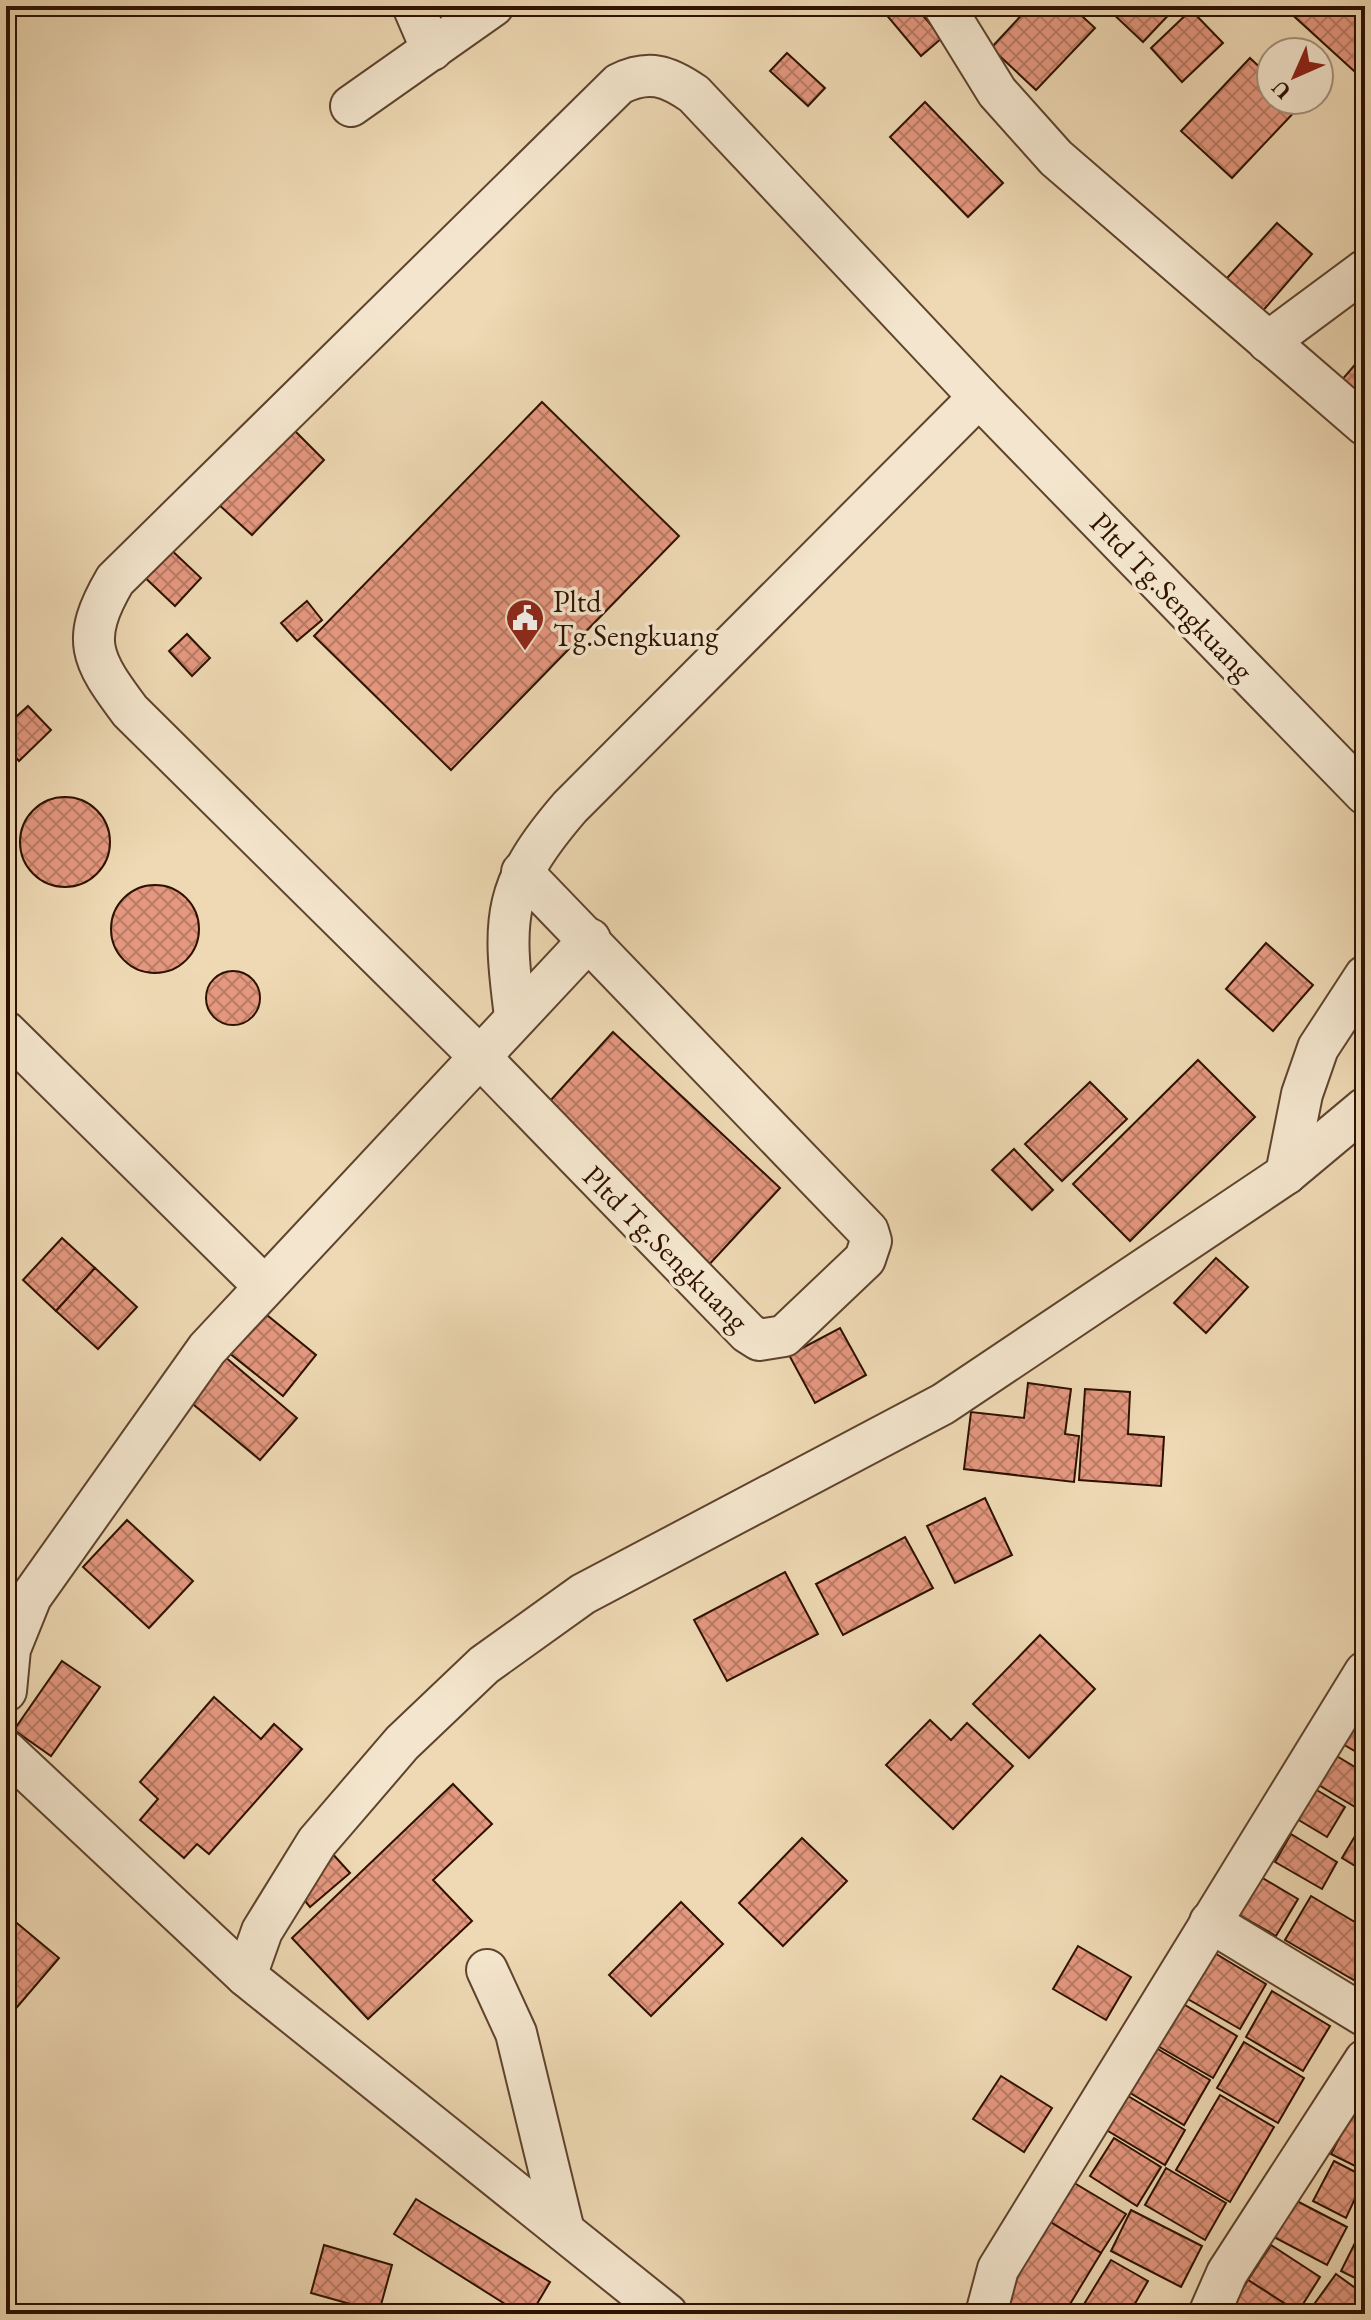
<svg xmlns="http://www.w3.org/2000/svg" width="1371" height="2320" font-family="'EB Garamond',serif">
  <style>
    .building { fill: url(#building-cross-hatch); stroke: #2e1100; stroke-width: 2 }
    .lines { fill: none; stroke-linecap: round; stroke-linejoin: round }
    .minor-casing { stroke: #5e432d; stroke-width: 44 }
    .minor { stroke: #f4e6ce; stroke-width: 40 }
    .labels { text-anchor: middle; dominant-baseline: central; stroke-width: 7; stroke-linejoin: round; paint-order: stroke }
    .street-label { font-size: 30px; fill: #2e1100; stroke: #f4e6ce }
    .poi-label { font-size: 30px; fill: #2e1100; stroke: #f4e6ce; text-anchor: start }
  </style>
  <defs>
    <pattern id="building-cross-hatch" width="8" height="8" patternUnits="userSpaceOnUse" patternTransform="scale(2)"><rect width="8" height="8" fill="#e59880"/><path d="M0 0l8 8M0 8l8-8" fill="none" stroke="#ba7b66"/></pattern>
  </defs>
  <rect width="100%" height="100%" fill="#eed9b4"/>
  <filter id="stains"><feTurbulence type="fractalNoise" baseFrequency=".0025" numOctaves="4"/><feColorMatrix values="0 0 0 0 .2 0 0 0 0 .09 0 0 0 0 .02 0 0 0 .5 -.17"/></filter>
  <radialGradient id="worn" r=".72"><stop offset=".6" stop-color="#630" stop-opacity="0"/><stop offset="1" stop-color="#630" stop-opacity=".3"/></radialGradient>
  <g class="building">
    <polygon points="879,6 915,6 942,38 921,56"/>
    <polygon points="1030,6 1071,6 1095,28 1036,90 991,48"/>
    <polygon points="1113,6 1177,6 1143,42 1109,10"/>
    <polygon points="1290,6 1365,8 1365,81 1286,9"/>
    <polygon points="1191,10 1223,43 1182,82 1151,48"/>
    <polygon points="787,53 825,88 808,106 770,71"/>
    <polygon points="1250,58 1271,78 1271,100 1294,100 1300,106 1232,178 1181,131"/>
    <polygon points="925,102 1003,183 968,217 890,137"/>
    <polygon points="1277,223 1312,254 1254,321 1218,288"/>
    <polygon points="1365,353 1365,414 1334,389"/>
    <polygon points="542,402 679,536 451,770 314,636"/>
    <polygon points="290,426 324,460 252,535 217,503"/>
    <polygon points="166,545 201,578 175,606 140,573"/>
    <polygon points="307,601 322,620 297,641 281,623"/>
    <polygon points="187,634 210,658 192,676 169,651"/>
    <polygon points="28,706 51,730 19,761 6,747 6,726"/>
    <circle cx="65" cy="842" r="45"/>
    <circle cx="155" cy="929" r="44"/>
    <polygon points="1266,943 1313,985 1273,1031 1226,989"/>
    <circle cx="233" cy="998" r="27"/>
    <polygon points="613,1032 780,1188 705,1269 539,1113"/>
    <polygon points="1198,1060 1255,1117 1130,1241 1073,1184"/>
    <polygon points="1090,1082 1127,1119 1062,1181 1025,1144"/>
    <polygon points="1014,1149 1053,1190 1032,1210 992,1170"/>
    <polygon points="62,1238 95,1268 56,1311 23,1280"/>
    <polygon points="1216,1258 1248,1287 1206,1333 1174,1303"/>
    <polygon points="95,1268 137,1307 98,1349 56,1311"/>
    <polygon points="262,1311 316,1355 283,1396 228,1352"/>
    <polygon points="840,1328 866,1375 815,1403 789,1355"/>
    <polygon points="224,1356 297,1418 260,1460 188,1400"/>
    <polygon points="1028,1383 1071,1389 1065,1434 1079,1436 1074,1482 964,1469 971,1412 1024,1418"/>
    <polygon points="1085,1389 1130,1392 1128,1434 1164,1437 1161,1486 1079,1480"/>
    <polygon points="985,1498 1012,1555 955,1583 927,1526"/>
    <polygon points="127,1520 193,1581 149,1628 83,1567"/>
    <polygon points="905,1537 933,1588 843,1635 816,1584"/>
    <polygon points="785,1572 818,1634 727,1681 694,1620"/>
    <polygon points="1040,1635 1095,1689 1029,1758 973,1704"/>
    <polygon points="62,1661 100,1687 51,1756 14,1730"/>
    <polygon points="214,1697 261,1739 274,1724 302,1749 209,1854 197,1844 184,1858 140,1820 158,1799 140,1782"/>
    <polygon points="1351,1710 1365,1718 1365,1757 1334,1739"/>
    <polygon points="930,1720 951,1740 967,1723 1013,1766 953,1829 886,1765"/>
    <polygon points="1330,1752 1365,1773 1365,1813 1312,1781"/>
    <polygon points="1305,1783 1345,1807 1327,1837 1287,1813"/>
    <polygon points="453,1784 492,1824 433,1880 472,1921 368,2019 292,1938"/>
    <polygon points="1361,1826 1365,1828 1365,1872 1342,1858"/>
    <polygon points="1291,1834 1337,1862 1322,1889 1275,1862"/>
    <polygon points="802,1838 847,1881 783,1946 739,1903"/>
    <polygon points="330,1851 350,1873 310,1907 292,1885"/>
    <polygon points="1249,1870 1298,1899 1276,1936 1227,1908"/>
    <polygon points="1311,1896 1365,1928 1365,1968 1357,1982 1285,1940"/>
    <polygon points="681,1902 723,1944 651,2016 609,1975"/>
    <polygon points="12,1919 59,1958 6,2020 6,1926"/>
    <polygon points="1078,1946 1131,1977 1106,2020 1053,1989"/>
    <polygon points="1213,1952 1266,1984 1240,2029 1186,1998"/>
    <polygon points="1272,1991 1330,2026 1303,2071 1246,2037"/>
    <polygon points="1180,2002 1237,2036 1213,2078 1156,2045"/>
    <polygon points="1244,2042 1304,2078 1278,2123 1217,2088"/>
    <polygon points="1151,2045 1210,2080 1184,2125 1125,2090"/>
    <polygon points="1001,2076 1052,2108 1024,2152 973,2119"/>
    <polygon points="1123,2093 1185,2130 1165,2165 1103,2128"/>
    <polygon points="1220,2095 1274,2127 1230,2202 1176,2170"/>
    <polygon points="1354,2109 1365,2115 1363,2170 1331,2154"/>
    <polygon points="1114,2138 1161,2167 1137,2206 1090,2176"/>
    <polygon points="1334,2161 1365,2177 1346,2218 1313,2201"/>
    <polygon points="1166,2168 1226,2203 1205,2240 1145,2205"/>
    <polygon points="1071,2181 1126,2214 1101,2253 1047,2220"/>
    <polygon points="1291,2198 1347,2227 1327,2265 1272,2236"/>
    <polygon points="416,2199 550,2282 531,2314 521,2314 394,2234"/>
    <polygon points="1131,2210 1202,2246 1181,2287 1111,2251"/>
    <polygon points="1047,2220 1101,2253 1064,2314 1023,2314 999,2299"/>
    <polygon points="1358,2237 1365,2241 1365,2283 1341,2271"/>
    <polygon points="324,2245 392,2265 379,2312 311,2293"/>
    <polygon points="1271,2245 1320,2277 1298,2312 1248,2280"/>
    <polygon points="1111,2260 1148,2281 1129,2314 1078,2314"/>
    <polygon points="1336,2274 1365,2295 1365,2314 1307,2314"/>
    <polygon points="1248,2280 1298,2312 1297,2314 1227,2314"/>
  </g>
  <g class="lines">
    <defs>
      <g id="minor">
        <polyline points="413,6 432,50"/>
        <polyline points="944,6 997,92 1056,158 1365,425"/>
        <polyline points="351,106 493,6"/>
        <polyline points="1268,342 1365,270"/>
        <path d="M522,872L868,1231L871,1241L865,1259L784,1336L759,1340L748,1333L478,1055L130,711C91,659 80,640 115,580L619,84C649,69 668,76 694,94L979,397L1365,794"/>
        <path d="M515,1016C502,916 503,885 570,807L979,397"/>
        <polyline points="6,1032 263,1285"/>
        <polyline points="1286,1174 1302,1094 1318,1048 1365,976"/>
        <polyline points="6,1691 10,1649 31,1597 207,1349 590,939"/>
        <polyline points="6,1751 246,1976 667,2314"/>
        <polyline points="1210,1922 1365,2016"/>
        <polyline points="487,1970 516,2033 564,2231"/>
        <polyline points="246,1976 262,1931 317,1842 402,1743 484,1665 583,1594 943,1404 1286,1174 1365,1108"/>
        <polyline points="986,2314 998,2269 1365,1672"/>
        <polyline points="1209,2314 1227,2273 1365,2060"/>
      </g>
    </defs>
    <use href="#minor" class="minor-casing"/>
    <use href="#minor" class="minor"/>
  </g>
  <defs>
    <symbol id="civic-pin" viewBox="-11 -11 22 30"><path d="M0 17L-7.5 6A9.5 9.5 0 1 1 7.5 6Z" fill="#8f2418" stroke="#f4e6ce"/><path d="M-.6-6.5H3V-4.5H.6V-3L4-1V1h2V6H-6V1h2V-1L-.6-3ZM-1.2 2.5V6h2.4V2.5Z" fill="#fff"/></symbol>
  </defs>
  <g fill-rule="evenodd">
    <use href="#civic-pin" x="503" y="596" width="44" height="60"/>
  </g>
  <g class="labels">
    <g class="street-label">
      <text transform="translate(1172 596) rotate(46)">Pltd Tg.Sengkuang</text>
      <text transform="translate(666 1248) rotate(45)">Pltd Tg.Sengkuang</text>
    </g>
    <g class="poi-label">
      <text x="553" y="601">Pltd<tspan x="553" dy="34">Tg.Sengkuang</tspan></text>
    </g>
  </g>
  <rect width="1371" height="2320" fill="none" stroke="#eed9b4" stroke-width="32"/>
  <rect x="8" y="8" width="1355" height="2304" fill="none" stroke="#2e1100" stroke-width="4"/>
  <rect x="16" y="16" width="1339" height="2288" fill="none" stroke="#2e1100" stroke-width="2"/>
  <g transform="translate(1295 76) rotate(225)"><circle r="38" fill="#f4e6ce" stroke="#a5917c" stroke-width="2"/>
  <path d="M0-6L14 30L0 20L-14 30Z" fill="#8f2418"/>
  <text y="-12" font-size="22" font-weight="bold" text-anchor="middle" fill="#2e1100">U</text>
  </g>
  <rect width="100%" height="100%" filter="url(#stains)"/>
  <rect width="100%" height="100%" fill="url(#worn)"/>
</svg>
